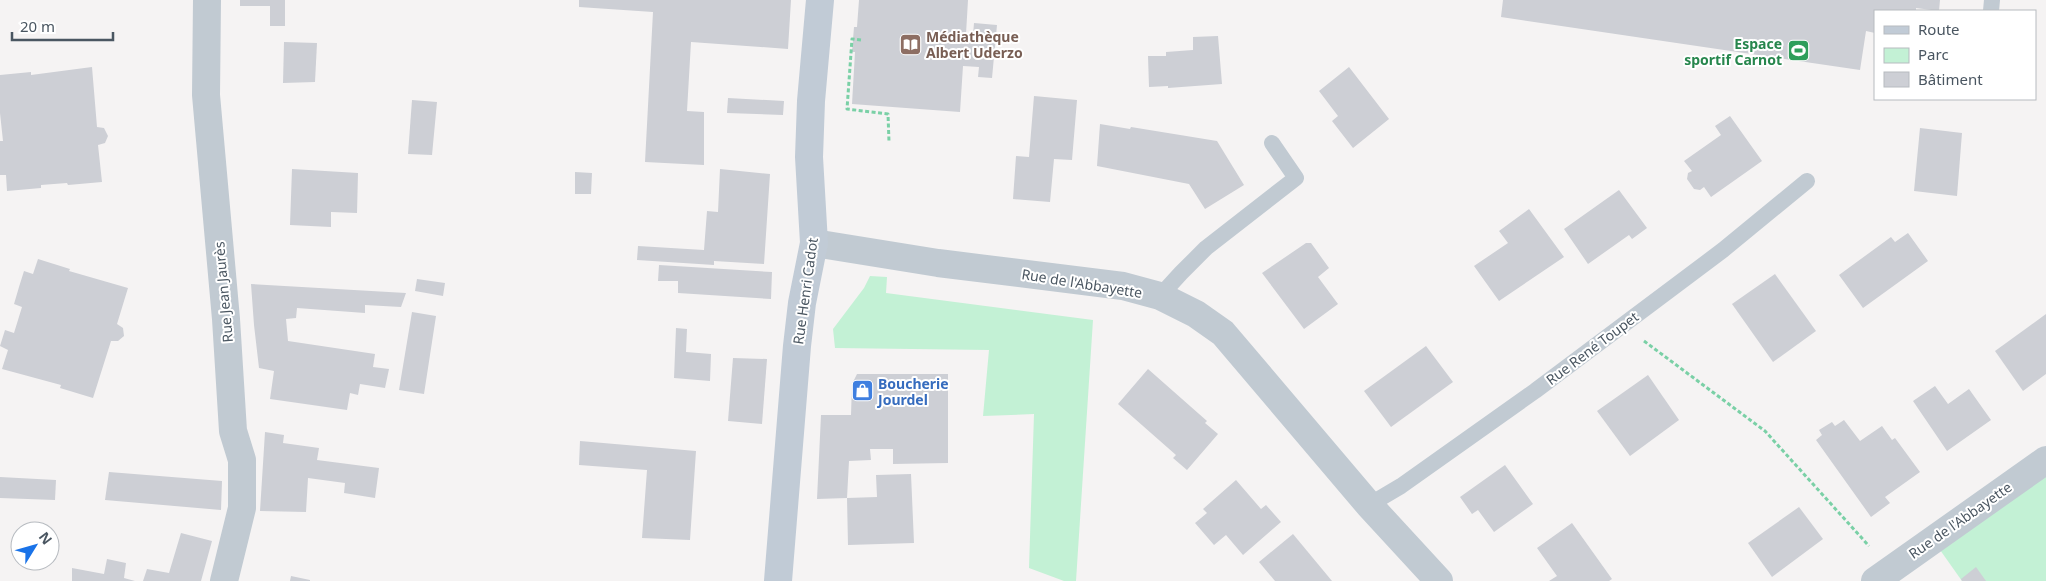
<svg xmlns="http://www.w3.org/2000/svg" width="2046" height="581" font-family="'Noto Sans',sans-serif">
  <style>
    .green { fill: #c3f1d5 }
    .building { fill: #cdcfd5 }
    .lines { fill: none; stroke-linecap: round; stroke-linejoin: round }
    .path { stroke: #7ad0a6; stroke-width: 3; stroke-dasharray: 4 2.5; stroke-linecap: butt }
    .lane { stroke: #c1cad2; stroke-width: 16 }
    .street { stroke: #c1cad2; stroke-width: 28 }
    .secondary { stroke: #c1cbd6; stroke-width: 28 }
    .labels { text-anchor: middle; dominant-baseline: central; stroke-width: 4; stroke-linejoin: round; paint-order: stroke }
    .education-label { font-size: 14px; font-weight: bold; fill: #785e54; stroke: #fff; text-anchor: start }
    .leisure-label { font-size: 14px; font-weight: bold; fill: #27864d; stroke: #fff; text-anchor: end }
    .street-label { font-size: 14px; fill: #4a5661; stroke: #fff }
    .shop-label { font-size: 14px; font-weight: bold; fill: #366cbe; stroke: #fff; text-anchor: start }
  </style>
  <rect width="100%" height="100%" fill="#f5f3f3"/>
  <g class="green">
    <polygon points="870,276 887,277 886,293 1093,320 1076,581 1064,581 1029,568 1034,414 983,416 989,350 835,348 833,329 864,288"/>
    <polygon points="2046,460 2046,581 1962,581 1933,540"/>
  </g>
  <g class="building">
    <polygon points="240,0 285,0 285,26 270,26 270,6 240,6"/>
    <polygon points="579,0 791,0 788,49 691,42 687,111 704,112 704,165 645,162 653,12 579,7"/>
    <polygon points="859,0 968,0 966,34 973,35 974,23 997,25 992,78 978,77 979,67 963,66 960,112 852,104 855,52 852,52 854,27 857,27"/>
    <polygon points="1503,0 1940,0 1939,11 1916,8 1916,11 1875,11 1875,33 1866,31 1860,70 1501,17"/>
    <polygon points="1218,36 1222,84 1168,88 1168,86 1149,87 1148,56 1166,56 1166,52 1193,50 1193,37"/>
    <polygon points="284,42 317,43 315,82 283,83"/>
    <polygon points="92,67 97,127 104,128 108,136 105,143 98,145 102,182 68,185 67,183 41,185 41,188 7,191 6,175 0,175 0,141 3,141 0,113 0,75 31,72 31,75"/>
    <polygon points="1349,67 1389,119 1353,148 1332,121 1338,116 1319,91"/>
    <polygon points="1034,96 1077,100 1072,160 1054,159 1050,202 1013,199 1016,156 1029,157"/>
    <polygon points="728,98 784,101 783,115 727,113"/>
    <polygon points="412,100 437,102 432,155 408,154"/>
    <polygon points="1730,116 1762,161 1711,197 1704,187 1700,190 1694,189 1687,179 1688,173 1692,171 1684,161 1721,135 1715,126"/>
    <polygon points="1100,124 1130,129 1131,127 1217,141 1244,185 1205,209 1189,184 1097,166"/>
    <polygon points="1920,128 1962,133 1957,196 1914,191"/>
    <polygon points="292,169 358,173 357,213 331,212 331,227 290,225"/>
    <polygon points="720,169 770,174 764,264 714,261 714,265 637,260 638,246 704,250 707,211 718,212"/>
    <polygon points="575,172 592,173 591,194 575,194"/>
    <polygon points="1619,190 1647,228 1632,239 1629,235 1588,264 1564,229"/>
    <polygon points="1529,209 1564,257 1499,301 1474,266 1508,243 1499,231"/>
    <polygon points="1908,233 1928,261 1863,308 1839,275 1891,237 1895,242"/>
    <polygon points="1306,243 1311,243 1329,268 1318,277 1338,304 1304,329 1262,273"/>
    <polygon points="38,259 70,269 69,271 128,288 117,324 123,328 124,336 118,341 111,341 93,398 60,388 61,385 2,369 8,350 0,346 5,330 14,333 22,307 14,304 19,287 24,271 33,274"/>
    <polygon points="659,265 772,272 771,299 678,293 678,281 658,281"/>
    <polygon points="1775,274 1816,331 1773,362 1732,304"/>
    <polygon points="417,279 445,283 443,296 415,291"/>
    <polygon points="251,284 406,293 401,307 365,305 365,313 297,308 296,318 286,319 288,341 375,354 373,367 389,369 385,388 360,384 358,395 350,393 347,410 270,399 274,371 259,368 254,325"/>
    <polygon points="412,312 436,316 424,394 399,390"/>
    <polygon points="2046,314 2046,374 2023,391 1995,351"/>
    <polygon points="676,328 687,329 686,352 711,354 710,381 674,378"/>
    <polygon points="1426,346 1453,382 1391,427 1364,391"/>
    <polygon points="733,358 767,359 762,424 728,421"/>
    <polygon points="1148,369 1207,421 1205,423 1218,434 1187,470 1173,458 1176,455 1118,404"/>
    <polygon points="857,374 948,374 948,463 893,464 893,449 870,449 871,460 849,461 847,498 817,499 821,415 851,415 852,384"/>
    <polygon points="1648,375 1679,420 1630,456 1597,411"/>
    <polygon points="1935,386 1948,404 1969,389 1991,420 1947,451 1913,401"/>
    <polygon points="1844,420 1860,441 1882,426 1892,440 1895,438 1920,472 1885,497 1890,503 1871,517 1816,440 1822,435 1819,430 1832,422 1835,426"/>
    <polygon points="265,432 284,435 283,443 319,448 317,460 379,468 375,498 344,493 345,483 308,478 306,512 260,511"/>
    <polygon points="580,441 696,451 690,540 642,538 647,470 579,465"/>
    <polygon points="1505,465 1533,504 1494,532 1478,510 1472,514 1460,497"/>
    <polygon points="109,472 222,481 221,510 105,500"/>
    <polygon points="911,474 914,543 848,545 847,498 877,497 876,475"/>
    <polygon points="0,477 56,480 55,500 0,498"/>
    <polygon points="1236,480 1261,509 1266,505 1281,522 1243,555 1226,535 1214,545 1195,523 1207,513 1203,509"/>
    <polygon points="1799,507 1823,539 1772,577 1748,543"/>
    <polygon points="1572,523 1612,579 1609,581 1549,581 1557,576 1537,548"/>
    <polygon points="181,533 212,541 201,581 143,581 147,569 169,573"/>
    <polygon points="1293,534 1332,581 1275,581 1259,562"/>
    <polygon points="107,559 126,563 124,578 135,581 72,581 72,568 104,574"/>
    <polygon points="1976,567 1986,581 1962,581 1961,579"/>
    <polygon points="291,576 310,580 310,581 290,581"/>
  </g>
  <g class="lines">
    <g class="path">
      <polyline points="861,40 852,39 847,109 888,114 889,142"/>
      <polyline points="1644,341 1765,431 1869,546"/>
    </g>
    <g class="lane">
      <polyline points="1991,11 1992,0"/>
      <polyline points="1160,296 1181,273 1206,248 1296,178 1272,143"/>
      <polyline points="1369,505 1401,486 1535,391 1723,250 1807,181"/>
    </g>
    <g class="street">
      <polyline points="207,0 206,95 226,319 233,431 242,460 242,508 224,581"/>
      <polyline points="814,243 938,263 1123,286 1160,296 1196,314 1223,333 1369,505 1439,581"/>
      <polyline points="1875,581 2046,460"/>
    </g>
    <polyline class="secondary" points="778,581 797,346 802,303 814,243 809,157 811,101 820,0"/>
  </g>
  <defs>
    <symbol id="library-square" viewBox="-11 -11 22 22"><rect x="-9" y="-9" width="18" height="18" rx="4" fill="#8d6e63" stroke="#fff"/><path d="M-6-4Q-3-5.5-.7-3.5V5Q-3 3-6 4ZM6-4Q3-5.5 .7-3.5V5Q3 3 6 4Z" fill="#fff"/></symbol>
    <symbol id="stadium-square" viewBox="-11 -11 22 22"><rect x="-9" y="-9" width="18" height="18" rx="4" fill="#2e9e5b" stroke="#fff"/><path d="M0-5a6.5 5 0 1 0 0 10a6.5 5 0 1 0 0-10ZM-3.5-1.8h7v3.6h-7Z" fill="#fff"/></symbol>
    <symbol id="shop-square" viewBox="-11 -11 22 22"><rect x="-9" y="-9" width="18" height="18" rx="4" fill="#3f7fe0" stroke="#fff"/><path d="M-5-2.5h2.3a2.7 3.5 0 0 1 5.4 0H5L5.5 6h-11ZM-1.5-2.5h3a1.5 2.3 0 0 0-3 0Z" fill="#fff"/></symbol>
  </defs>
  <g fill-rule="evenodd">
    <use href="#library-square" x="898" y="32" width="25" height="25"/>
    <use href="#stadium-square" x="1786" y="38" width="25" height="25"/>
    <use href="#shop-square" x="850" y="378" width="25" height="25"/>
  </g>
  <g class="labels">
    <g class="education-label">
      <text x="926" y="36">Médiathèque<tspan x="926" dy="16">Albert Uderzo</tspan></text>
    </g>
    <g class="leisure-label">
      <text x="1782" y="43">Espace<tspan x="1782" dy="16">sportif Carnot</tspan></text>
    </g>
    <g class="street-label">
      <text transform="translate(1082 283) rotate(9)">Rue de l'Abbayette</text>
      <text transform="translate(805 291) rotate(-82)">Rue Henri Cadot</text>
      <text transform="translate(223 292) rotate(-95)">Rue Jean Jaurès</text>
      <text transform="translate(1592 348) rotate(-37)">Rue René Toupet</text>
      <text transform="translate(1960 520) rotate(-35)">Rue de l'Abbayette</text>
    </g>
    <g class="shop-label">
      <text x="878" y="383">Boucherie<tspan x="878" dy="16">Jourdel</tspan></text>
    </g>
  </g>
  <rect x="1874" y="10" width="162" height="90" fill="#ffffff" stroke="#b7bbc0"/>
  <rect x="1884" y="26" width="25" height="8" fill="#c1cbd6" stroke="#b7bbc0"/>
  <text x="1918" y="35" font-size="15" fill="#4a5661">Route</text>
  <rect x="1884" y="48" width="25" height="15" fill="#c3f1d5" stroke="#b7bbc0"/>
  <text x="1918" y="60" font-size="15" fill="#4a5661">Parc</text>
  <rect x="1884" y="72" width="25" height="15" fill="#cdcfd5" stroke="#b7bbc0"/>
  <text x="1918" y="85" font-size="15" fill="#4a5661">Bâtiment</text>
  <g transform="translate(35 546) rotate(53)"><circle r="24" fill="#ffffff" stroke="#b7bbc0"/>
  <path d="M0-4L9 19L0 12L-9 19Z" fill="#1a73e8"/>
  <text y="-8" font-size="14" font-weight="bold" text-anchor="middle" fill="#4a5661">N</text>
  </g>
  <path d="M12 32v8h101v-8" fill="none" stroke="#4a5661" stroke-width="2.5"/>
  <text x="20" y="32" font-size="15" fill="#4a5661" stroke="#ffffff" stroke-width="4" paint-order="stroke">20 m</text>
</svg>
